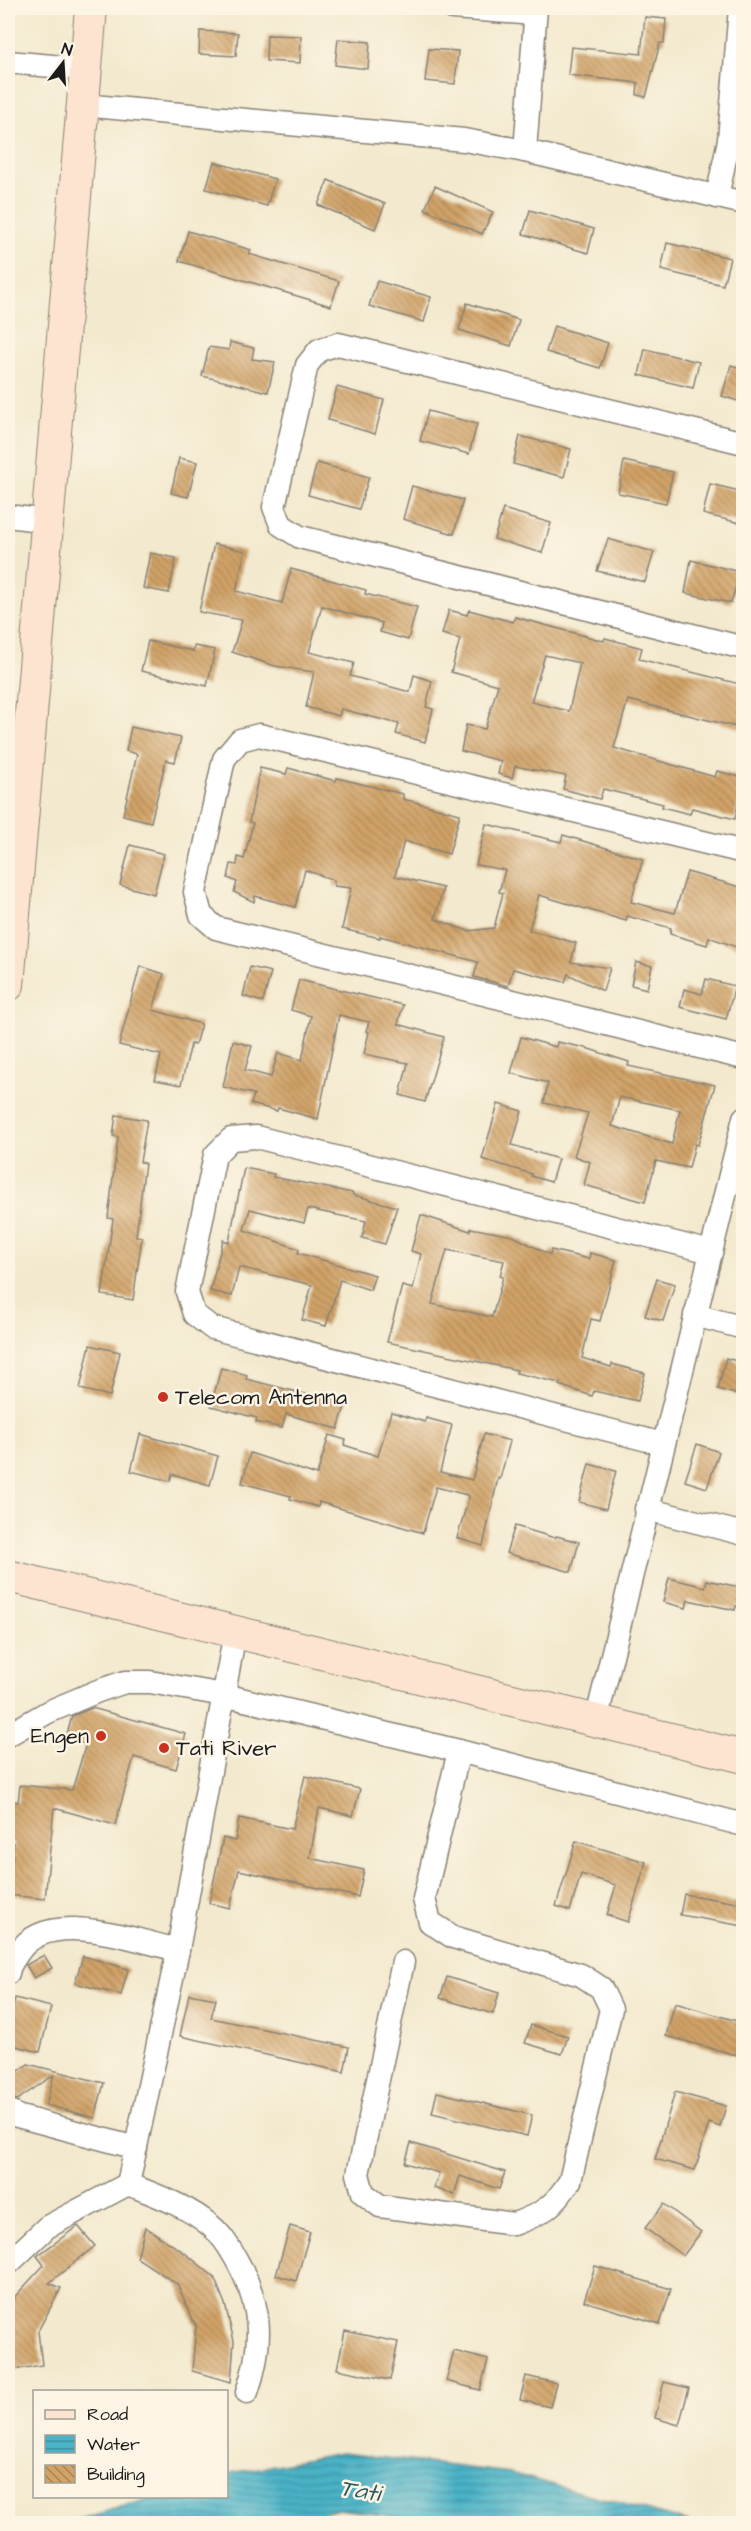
<svg xmlns="http://www.w3.org/2000/svg" width="751" height="2531" font-family="'Architects Daughter',sans-serif">
  <style>
    .water { fill: url(#water-rules); stroke: #326872; stroke-width: 1.5 }
    .building { fill: url(#building-back-hatch); fill-rule: evenodd }
    .lines { fill: none; stroke-linecap: round; stroke-linejoin: round }
    .street-casing { stroke: #888275; stroke-width: 25 }
    .secondary-casing { stroke: #888275; stroke-width: 34 }
    .street { stroke: #fff; stroke-width: 22 }
    .secondary { stroke: #fde4d1; stroke-width: 32 }
    .poi-dot { fill: #c8321e; stroke: #fcf5e5; stroke-width: 2 }
    .labels { text-anchor: middle; dominant-baseline: central; stroke-width: 5; stroke-linejoin: round; paint-order: stroke }
    .poi-label { font-size: 22px; fill: #1c1c1c; stroke: #fcf5e5; text-anchor: start }
    .water-label { font-size: 24px; font-style: italic; fill: #2e5860; stroke: #fcf5e5 }
  </style>
  <defs>
    <pattern id="water-rules" width="6" height="5" patternUnits="userSpaceOnUse" patternTransform="scale(1.5)"><rect width="6" height="5" fill="#49b3c7"/><path d="M0 2.5h6" fill="none" stroke="#3c91a1"/></pattern>
    <pattern id="building-back-hatch" width="6" height="6" patternUnits="userSpaceOnUse" patternTransform="scale(1.5)"><rect width="6" height="6" fill="#d1a367"/><path d="M-1 5l2 2M0 0l6 6M5-1l2 2" fill="none" stroke="#a98454"/></pattern>
  </defs>
  <rect width="100%" height="100%" fill="#fcf5e5"/>
  <filter id="ink" filterUnits="userSpaceOnUse"><feTurbulence type="fractalNoise" baseFrequency=".0167" numOctaves="2"/><feDisplacementMap in="SourceGraphic" scale="12" xChannelSelector="R" yChannelSelector="G"/><feConvolveMatrix kernelMatrix="1 2 1 2 8 2 1 2 1" color-interpolation-filters="sRGB"/></filter>
  <filter id="wash" filterUnits="userSpaceOnUse"><feTurbulence type="fractalNoise" baseFrequency=".008" numOctaves="4" result="noise"/><feDisplacementMap in="SourceGraphic" scale="24" xChannelSelector="R" yChannelSelector="G"/><feGaussianBlur stdDeviation="1.35" result="paint"/><feColorMatrix in="noise" values="0 0 0 0 0 0 0 0 0 0 0 0 0 0 0 0 0 1.4 0 .05"/><feComposite in="paint" operator="in"/></filter>
  <g filter="url(#wash)">
    <rect width="100%" height="100%" fill="#f3e9ce"/>
    <polygon class="water" points="341,2453 510,2473 692,2523 437,2523 339,2509 287,2523 67,2523 155,2497 226,2496 227,2474"/>
    <g id="blocks">
      <g class="building">
        <polygon points="645,17 666,19 664,43 660,43 646,97 637,95 638,83 568,75 571,47 641,54"/>
        <polygon points="200,31 238,33 236,56 199,54"/>
        <polygon points="267,35 301,36 300,63 266,61"/>
        <polygon points="338,39 370,42 368,69 335,65"/>
        <polygon points="429,49 458,51 455,84 425,81"/>
        <polygon points="214,162 275,179 267,206 206,189"/>
        <polygon points="328,180 385,204 375,229 318,205"/>
        <polygon points="435,186 493,212 482,234 425,209"/>
        <polygon points="530,210 594,229 588,253 523,234"/>
        <polygon points="188,231 251,250 249,254 339,281 331,306 179,261"/>
        <polygon points="667,243 730,258 723,285 661,270"/>
        <polygon points="377,281 431,297 424,322 369,306"/>
        <polygon points="467,303 519,320 511,346 459,330"/>
        <polygon points="554,326 608,343 600,368 546,352"/>
        <polygon points="230,342 254,348 252,359 275,362 268,392 202,376 209,347 229,350"/>
        <polygon points="645,349 699,362 693,388 639,375"/>
        <polygon points="731,365 744,369 744,403 722,396"/>
        <polygon points="337,387 384,400 375,434 328,420"/>
        <polygon points="428,411 477,424 469,454 420,441"/>
        <polygon points="520,436 571,449 564,477 513,464"/>
        <polygon points="179,458 197,462 188,497 171,493"/>
        <polygon points="624,461 673,472 666,503 618,493"/>
        <polygon points="317,463 369,477 359,509 308,495"/>
        <polygon points="710,484 744,492 744,524 703,514"/>
        <polygon points="412,486 463,500 454,534 403,519"/>
        <polygon points="503,509 551,523 542,553 494,539"/>
        <polygon points="608,539 654,552 645,582 597,571"/>
        <polygon points="214,544 245,551 236,591 282,603 291,569 366,590 365,594 417,607 408,640 380,632 382,623 322,606 309,652 354,663 350,676 410,692 414,675 432,681 426,707 433,709 425,742 396,734 399,724 341,709 339,716 306,707 314,672 275,666 232,652 242,620 199,612"/>
        <polygon points="150,553 176,558 169,593 143,588"/>
        <polygon points="691,560 740,572 731,603 685,593"/>
        <path d="M449,610L467,615L469,610L513,622L515,617L604,641L605,638L642,648L639,659L744,685V729L628,700L614,748L715,777L717,771L744,778L735,819L692,808L690,814L662,807L663,804L603,789L600,799L563,789L566,776L515,766L512,778L498,774L501,761L461,751L466,725L485,729L498,685L451,672L460,639L442,634ZM545,655L580,663L569,711L531,702Z"/>
        <polygon points="148,641 193,651 194,646 215,650 207,686 141,671"/>
        <polygon points="131,727 181,738 175,762 166,760 151,822 123,815 137,754 126,751"/>
        <polygon points="260,768 286,774 288,768 336,781 337,778 403,794 403,799 460,814 449,854 404,841 395,876 443,888 435,919 468,931 494,928 503,893 499,892 505,870 476,865 486,824 561,842 563,835 643,859 631,902 675,913 687,872 744,888 744,950 709,937 707,945 670,934 671,928 627,916 626,921 539,895 529,930 576,943 571,962 610,968 603,991 568,974 565,982 513,969 508,986 474,977 478,962 380,936 380,938 342,929 351,888 334,886 334,880 305,870 295,907 255,896 254,902 234,892 237,882 228,878 231,864 237,865 238,857 244,859 253,823 249,822"/>
        <polygon points="130,845 164,854 154,894 120,885"/>
        <polygon points="636,962 652,966 647,989 631,985"/>
        <polygon points="140,966 164,974 153,1010 201,1024 195,1045 191,1044 181,1085 155,1080 161,1055 119,1045"/>
        <polygon points="250,967 271,972 263,1002 243,996"/>
        <polygon points="706,979 735,986 726,1019 680,1007 684,989 702,994"/>
        <polygon points="299,980 403,1005 398,1024 444,1037 425,1102 400,1095 408,1063 364,1054 369,1032 366,1031 369,1022 339,1015 318,1119 278,1108 277,1111 251,1104 254,1094 223,1087 233,1041 252,1046 245,1070 271,1077 278,1053 302,1060 311,1016 291,1010"/>
        <path d="M521,1037L556,1047L557,1042L586,1048L629,1062L628,1066L715,1085L698,1145L695,1144L689,1168L656,1161L645,1202L584,1185L590,1162L574,1156L588,1113L544,1103L548,1083L511,1073ZM620,1097L680,1110L672,1144L612,1126Z"/>
        <polygon points="498,1104 522,1111 512,1145 558,1159 551,1182 531,1176 532,1174 482,1159"/>
        <polygon points="116,1115 147,1120 140,1162 145,1163 136,1236 142,1237 133,1300 102,1295 113,1219 108,1218 118,1137 113,1136"/>
        <polygon points="244,1168 274,1174 273,1177 353,1193 353,1195 397,1207 385,1244 362,1238 366,1221 308,1209 304,1223 250,1209 244,1230 299,1249 298,1253 375,1275 370,1290 340,1280 326,1326 302,1320 312,1285 239,1267 232,1296 210,1291 223,1240 229,1242"/>
        <path d="M421,1215L470,1231L471,1228L513,1236L550,1255L551,1250L589,1259L590,1253L616,1260L600,1321L591,1319L582,1358L611,1367L612,1364L645,1373L638,1401L594,1391L592,1396L559,1385L560,1383L516,1373L517,1370L387,1342L402,1286L413,1289L421,1254L411,1251ZM447,1250L504,1261L500,1276L503,1277L492,1317L432,1304Z"/>
        <polygon points="657,1279 675,1284 663,1321 645,1316"/>
        <polygon points="90,1345 120,1352 110,1396 80,1389"/>
        <polygon points="726,1358 744,1363 744,1375 738,1395 718,1389"/>
        <polygon points="221,1368 247,1375 246,1379 317,1397 319,1392 347,1400 338,1429 286,1414 282,1428 256,1422 257,1418 211,1406"/>
        <polygon points="391,1412 425,1422 426,1418 452,1425 440,1472 472,1480 484,1434 510,1441 500,1479 498,1478 483,1546 457,1538 469,1497 467,1495 436,1487 423,1533 319,1502 318,1507 290,1499 291,1496 242,1483 250,1453 317,1475 329,1435 346,1440 344,1445 378,1456"/>
        <polygon points="140,1434 218,1456 210,1485 172,1474 170,1481 131,1471"/>
        <polygon points="697,1444 719,1452 707,1488 685,1481"/>
        <polygon points="589,1464 616,1471 606,1509 579,1502"/>
        <polygon points="515,1526 555,1538 556,1536 579,1542 571,1572 506,1553"/>
        <polygon points="669,1578 705,1587 707,1580 744,1588 744,1608 736,1606 735,1610 688,1600 686,1608 663,1602"/>
        <polygon points="92,1708 186,1734 176,1769 134,1757 115,1825 54,1808 45,1899 8,1895 8,1871 11,1871 14,1843 8,1842 8,1800 18,1802 20,1785 72,1790 86,1744 66,1738 72,1716"/>
        <polygon points="305,1776 360,1789 353,1816 319,1808 310,1858 364,1870 358,1897 239,1870 230,1908 209,1903 223,1838 235,1841 239,1818 292,1829"/>
        <polygon points="576,1841 646,1862 628,1922 607,1915 616,1885 581,1874 570,1911 556,1906"/>
        <polygon points="684,1894 744,1904 744,1926 680,1915"/>
        <polygon points="44,1955 52,1968 34,1978 26,1965"/>
        <polygon points="83,1956 128,1969 121,1995 75,1983"/>
        <polygon points="447,1977 499,1993 493,2014 440,1998"/>
        <polygon points="189,1994 216,1999 211,2018 349,2047 344,2072 180,2036"/>
        <polygon points="15,1998 51,2007 40,2052 8,2044 8,2031"/>
        <polygon points="675,2003 744,2023 736,2055 666,2036"/>
        <polygon points="531,2025 568,2036 562,2054 525,2043"/>
        <polygon points="28,2064 104,2083 95,2118 46,2105 54,2075 17,2100 9,2097 8,2079"/>
        <polygon points="437,2092 532,2115 527,2136 432,2113"/>
        <polygon points="675,2092 726,2106 720,2127 709,2123 695,2170 655,2159"/>
        <polygon points="411,2143 505,2172 499,2189 460,2176 454,2195 434,2188 439,2173 405,2163"/>
        <polygon points="664,2204 701,2232 683,2256 645,2228"/>
        <polygon points="78,2226 95,2246 49,2283 61,2288 38,2331 42,2365 8,2371 8,2304 44,2265 37,2256"/>
        <polygon points="290,2226 310,2232 296,2281 276,2275"/>
        <polygon points="145,2227 185,2253 214,2277 225,2304 234,2341 231,2382 192,2371 196,2326 177,2284 137,2258"/>
        <polygon points="595,2266 671,2289 660,2324 584,2301"/>
        <polygon points="345,2331 398,2342 390,2380 337,2369"/>
        <polygon points="454,2351 488,2360 480,2390 446,2381"/>
        <polygon points="526,2376 556,2383 550,2407 520,2400"/>
        <polygon points="664,2382 689,2388 679,2425 655,2418"/>
      </g>
    </g>
  </g>
  <g filter="url(#ink)">
    <use href="#blocks" fill-opacity="0" stroke="#888275" stroke-width="1.5"/>
    <g class="lines">
      <defs>
        <g id="street">
          <polyline points="453,8 535,14"/>
          <polyline points="8,62 85,69"/>
          <polyline points="82,105 464,140 525,151 744,203"/>
          <polyline points="525,151 536,8"/>
          <polyline points="717,197 729,140 740,8"/>
          <polyline points="744,443 338,344 319,350 307,365 274,507 281,525 300,537 744,648"/>
          <polyline points="8,516 47,521"/>
          <polyline points="744,852 259,735 240,740 224,759 195,892 201,915 216,928 744,1058"/>
          <polyline points="695,1315 744,1328"/>
          <polyline points="663,1444 212,1328 194,1314 187,1292 215,1155 231,1139 256,1137 711,1252"/>
          <polyline points="646,1509 744,1534"/>
          <polyline points="596,1721 744,1118"/>
          <polyline points="8,1735 48,1712 98,1691 125,1682 150,1682 224,1695 459,1751 744,1825"/>
          <path d="M403,1962L358,2174L363,2193L380,2206L514,2224C544,2213 553,2207 570,2181L611,2009L601,1988L581,1975L453,1937L430,1922L424,1899L459,1751"/>
          <path d="M8,1973C9,1965 14,1959 18,1953C47,1906 136,1941 178,1950"/>
          <polyline points="8,2110 17,2116 136,2148"/>
          <polyline points="128,2184 178,1950 235,1632"/>
          <path d="M8,2264L47,2227L128,2184C155,2195 188,2206 211,2226C222,2235 229,2247 236,2259C262,2305 264,2343 247,2392"/>
        </g>
        <g id="secondary">
          <polyline points="8,985 91,8"/>
          <polyline points="8,1576 744,1757"/>
        </g>
      </defs>
      <use href="#street" class="street-casing"/>
      <use href="#secondary" class="secondary-casing"/>
      <use href="#street" class="street"/>
      <use href="#secondary" class="secondary"/>
    </g>
  </g>
  <g class="poi-dot">
    <circle cx="163" cy="1397" r="6"/>
    <circle cx="101" cy="1736" r="6"/>
    <circle cx="164" cy="1748" r="6"/>
  </g>
  <g class="labels">
    <g class="poi-label">
      <text x="175" y="1397">Telecom Antenna</text>
      <text x="89" y="1736" text-anchor="end">Engen</text>
      <text x="176" y="1748">Tati River</text>
    </g>
    <g class="water-label">
      <text transform="translate(360 2491) rotate(9)">Tati</text>
    </g>
  </g>
  <rect width="751" height="2531" fill="none" stroke="#fcf5e5" stroke-width="30"/>
  <rect x="33" y="2390" width="195" height="108" fill="#fcf5e5" stroke="#a29e95" stroke-width="1.5"/>
  <rect x="45" y="2410" width="30" height="9" fill="#fde4d1" stroke="#a29e95" stroke-width="1.5"/>
  <text x="87" y="2420" font-size="18" fill="#1c1c1c">Road</text>
  <rect x="45" y="2435" width="30" height="18" fill="url(#water-rules)" stroke="#a29e95" stroke-width="1.5"/>
  <text x="87" y="2450" font-size="18" fill="#1c1c1c">Water</text>
  <rect x="45" y="2465" width="30" height="18" fill="url(#building-back-hatch)" stroke="#a29e95" stroke-width="1.5"/>
  <text x="87" y="2480" font-size="18" fill="#1c1c1c">Building</text>
  <g transform="translate(63 63) rotate(17)" stroke="#fcf5e5" stroke-width="4.5" paint-order="stroke">
  <path d="M0-4.5L10 22L0 15L-10 22Z" fill="#1c1c1c"/>
  <text y="-9" font-size="16" font-weight="bold" text-anchor="middle" fill="#1c1c1c">N</text>
  </g>
</svg>
